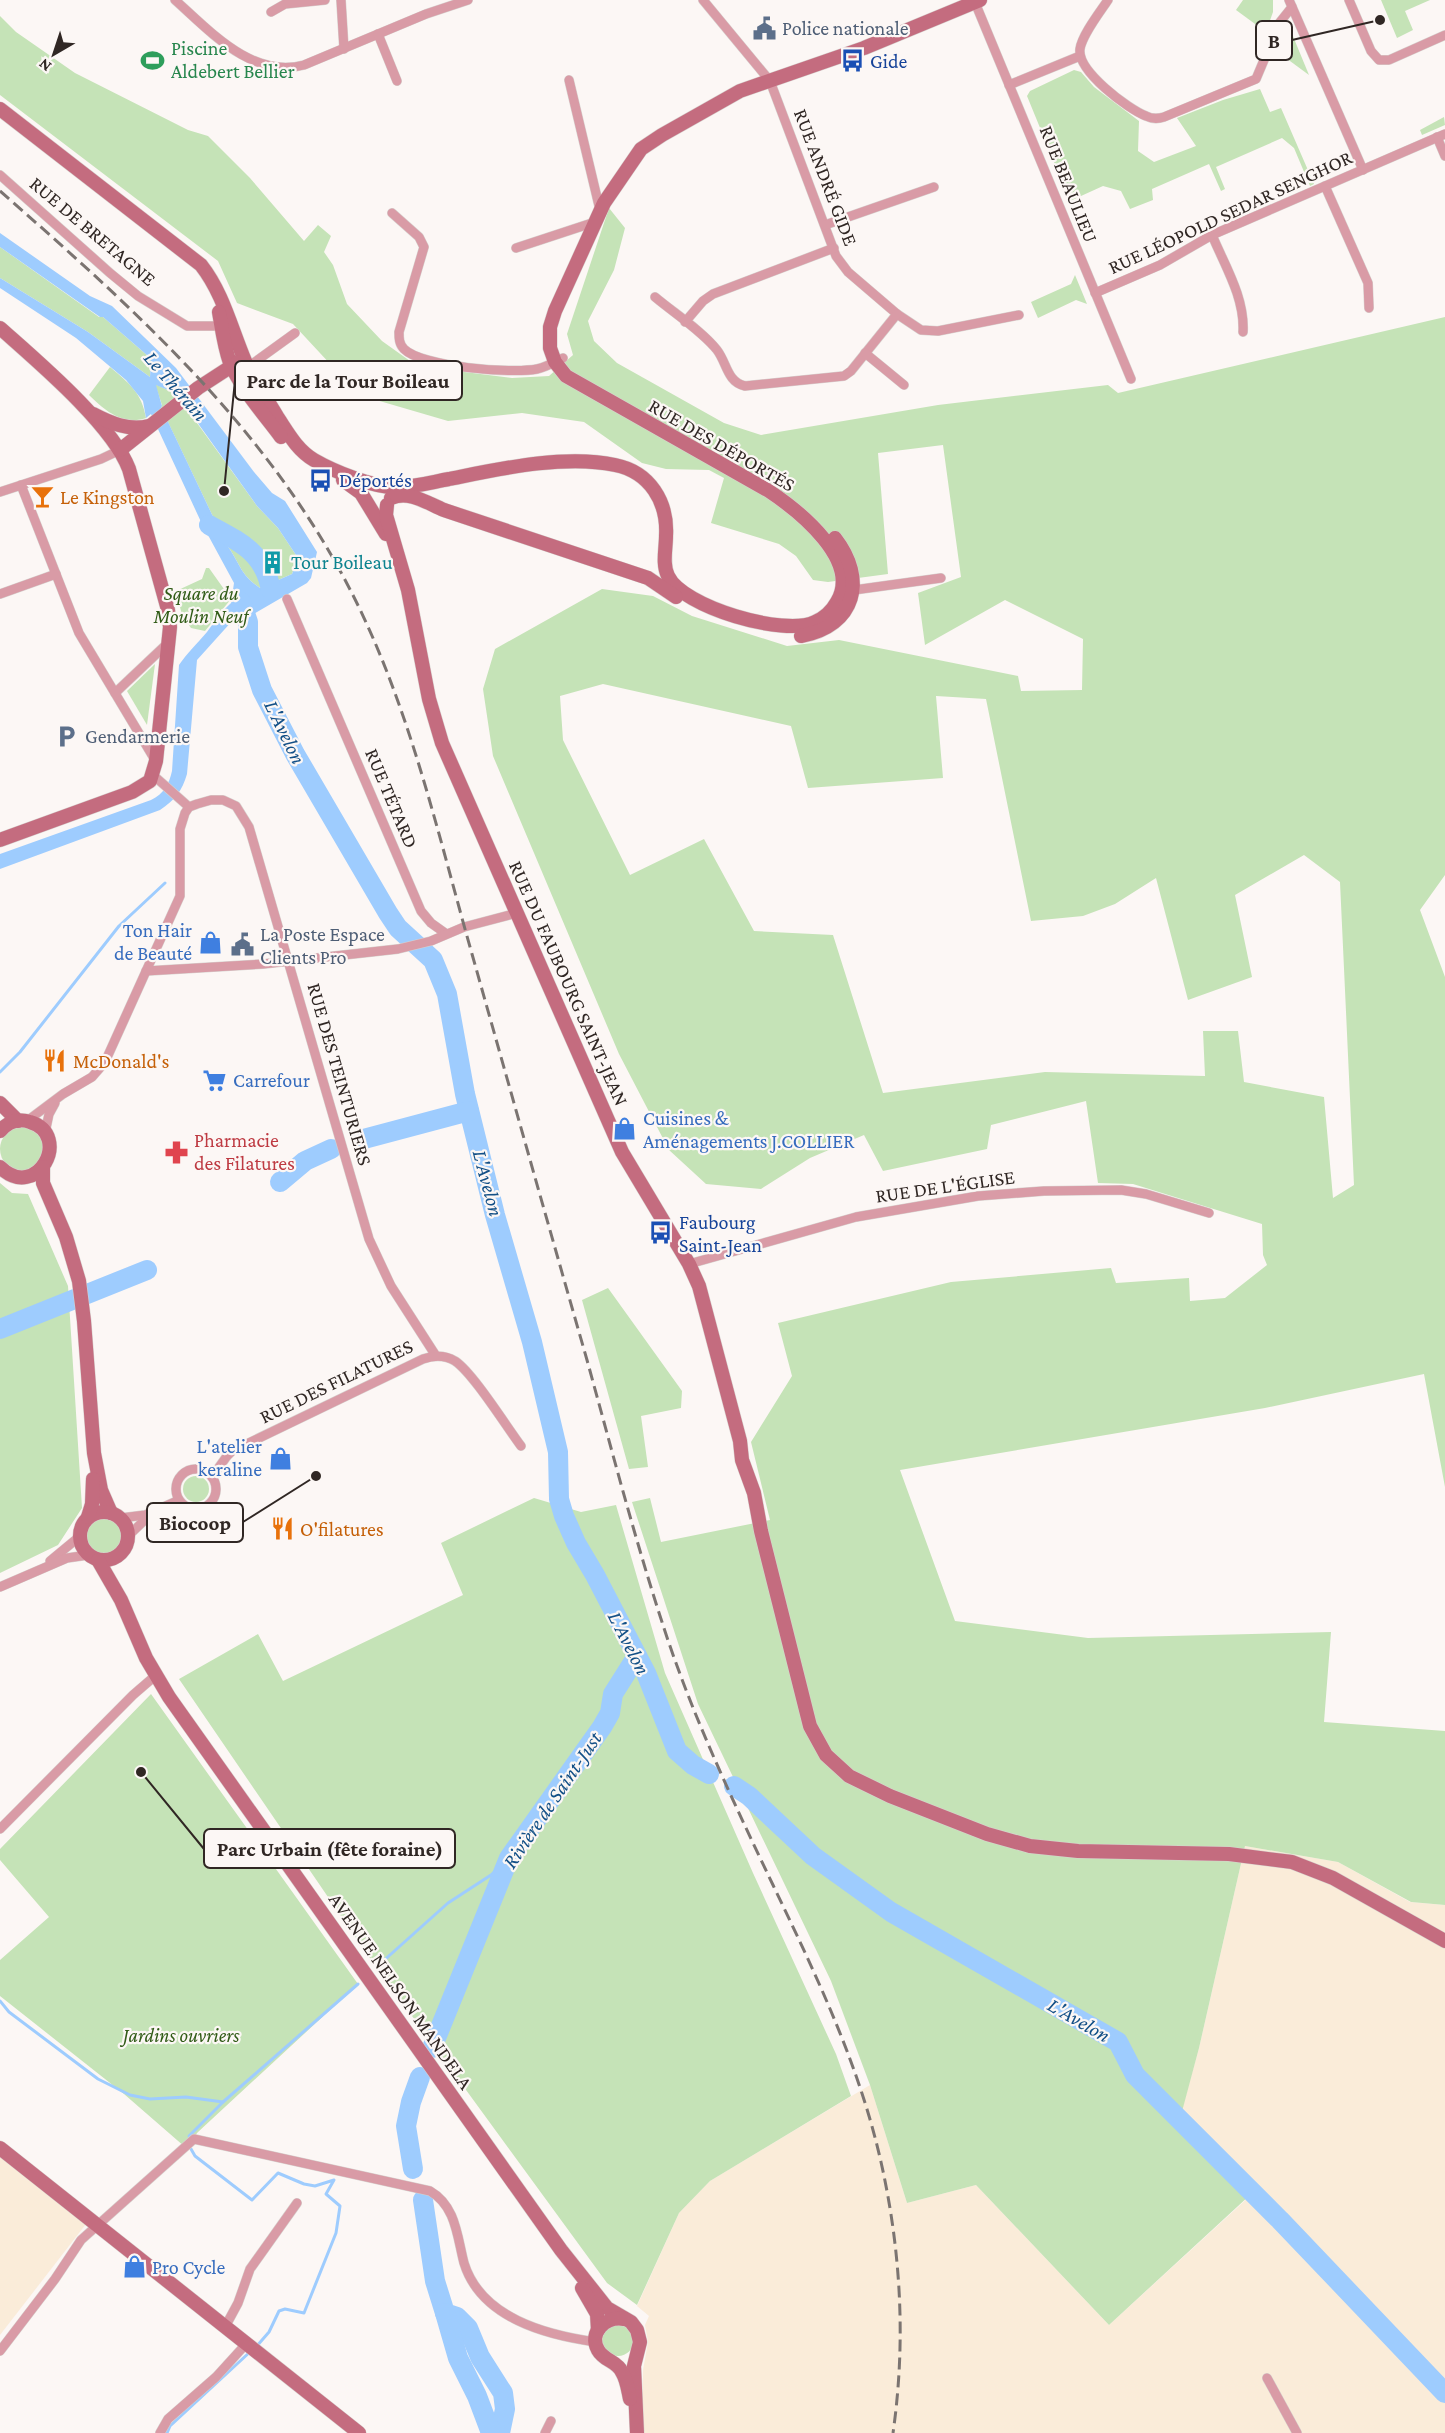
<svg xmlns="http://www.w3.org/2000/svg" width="1445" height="2433" font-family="'Crimson Pro',serif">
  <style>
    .industrial { fill: #faecd9 }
    .green { fill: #c5e3b7; fill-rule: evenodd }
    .water { fill: #9eccfe; fill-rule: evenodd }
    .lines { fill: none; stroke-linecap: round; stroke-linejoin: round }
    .stream { stroke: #9eccfe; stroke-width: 3 }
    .river { stroke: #9eccfe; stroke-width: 20 }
    .street-casing { stroke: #d7d2cf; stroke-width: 10 }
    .secondary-casing { stroke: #d7d2cf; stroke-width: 15 }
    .street { stroke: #d99ba6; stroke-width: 9 }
    .secondary { stroke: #c46c7f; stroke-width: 14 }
    .rail { stroke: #7b7471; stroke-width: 3; stroke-dasharray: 12 6; stroke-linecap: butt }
    .labels { text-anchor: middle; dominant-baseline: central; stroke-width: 4.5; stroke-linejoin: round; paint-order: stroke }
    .service-label { font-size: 20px; fill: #4e5e75; stroke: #fcf7f5; text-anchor: start }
    .leisure-label { font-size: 20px; fill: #27864d; stroke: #fcf7f5; text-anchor: start }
    .transit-label { font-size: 20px; fill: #164399; stroke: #fcf7f5; text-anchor: start }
    .street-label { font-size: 20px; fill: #302724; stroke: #fcf7f5 }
    .food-label { font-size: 20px; fill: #c56008; stroke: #fcf7f5; text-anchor: start }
    .culture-label { font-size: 20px; fill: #0d838f; stroke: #fcf7f5; text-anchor: start }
    .park-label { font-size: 20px; font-style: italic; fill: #305b16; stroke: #fcf7f5 }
    .shop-label { font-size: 20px; fill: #366cbe; stroke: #fcf7f5; text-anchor: start }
    .health-label { font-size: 20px; fill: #be3a42; stroke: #fcf7f5; text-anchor: start }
    .water-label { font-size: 21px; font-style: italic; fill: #135087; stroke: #fcf7f5 }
    .leader { fill: none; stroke: #302724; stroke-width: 2 }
    .callout-dot { fill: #302724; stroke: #fcf7f5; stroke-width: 2 }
    .callout { fill: #fcf7f5; stroke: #302724; stroke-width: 2 }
    .callout-label { font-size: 21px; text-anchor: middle; font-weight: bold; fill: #302724 }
  </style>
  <rect width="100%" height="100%" fill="#fcf7f5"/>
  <g class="industrial">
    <polygon points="1245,1846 1338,1862 1410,1902 1445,1905 1445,2433 642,2433 643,2370 648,2342 645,2325 649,2316 637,2306 679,2213 710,2181 870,2085 907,2203 976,2185 1109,2325 1250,2196 1179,2120 1199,2048"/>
    <polygon points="0,2156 86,2224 0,2335"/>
  </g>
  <g class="green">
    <polygon points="1243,0 1273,0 1273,12 1266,32 1236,10"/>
    <polygon points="1381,0 1430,0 1405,11 1413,30 1397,38"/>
    <path d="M0,16L16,32L75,73L188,130L208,136L250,178L304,241L318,225L331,236L324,252L333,265L347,304L382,341L417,366L512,378L549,376L573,355L567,334L609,208L625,228L614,270L588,321L594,341L617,363L724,423L761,435L938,405L1108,385L1118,393L1445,317V875L1420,910L1445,977V1487L1424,1374L1265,1408L900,1470L955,1621L1088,1638L1331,1632L1324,1722L1445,1731V1905L1411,1902L1338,1862L1245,1846L1199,2048L1180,2119L1250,2195L1109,2325L976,2185L907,2203L870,2085L831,1981L698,1704L632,1502L650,1498L661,1542L770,1520L751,1442L792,1376L778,1323L951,1282L1111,1268L1116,1283L1189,1278L1190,1301L1225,1298L1267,1265L1263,1255L1262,1224L1133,1184L1098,1183L1086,1101L991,1125L987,1149L883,1171L864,1135L810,1158L761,1189L706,1184L669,1150L619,1054L493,756L483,689L495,649L602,589L653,596L692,616L787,646L839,640L1018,676L1021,691L1082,690L1083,639L1005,600L925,645L918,593L961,577L943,445L878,453L888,574L828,582L813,580L796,556L779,544L711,523L724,478L709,470L666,469L642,463L584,422L522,413L448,421L359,395L293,324L237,303L218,261L0,95ZM603,684L791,726L808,788L943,778L936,696L986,699L1031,921L1083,916L1115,904L1156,878L1188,1000L1252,977L1235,895L1304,855L1340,882L1354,1185L1333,1198L1324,1097L1244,1082L1238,1031H1203L1205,1076L1045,1072L883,1093L833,935L754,931L704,839L630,875L563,740L560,696Z"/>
    <polygon points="1287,28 1290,29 1309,75 1275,50 1284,29"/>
    <polygon points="1074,70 1081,72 1094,87 1139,121 1138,151 1154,162 1196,146 1177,118 1223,100 1260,89 1270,112 1281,108 1314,184 1310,186 1294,148 1282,138 1216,167 1225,189 1221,191 1209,164 1152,189 1153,200 1130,209 1121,191 1103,186 1070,201 1027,96 1030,91"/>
    <polygon points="1444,117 1445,125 1422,135 1420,130"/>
    <polygon points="0,247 99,317 103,317 148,356 151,361 150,377 88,332 0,278"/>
    <polygon points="1075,275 1087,304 1076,300 1038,318 1031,302 1071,284"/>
    <path d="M110,367C129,383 142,393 146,418C123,426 104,410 89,395Z"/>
    <path d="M155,384L176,394L257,506L278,528L298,558L292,574L260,588C239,574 240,562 226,544L168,422L161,407L162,405Z"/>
    <polygon points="206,568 209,568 231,599 205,631 191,628 182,615 176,591 202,579"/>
    <polygon points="155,664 147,725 127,691"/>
    <circle cx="22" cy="1149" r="22"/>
    <polygon points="0,1183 12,1193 28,1194 68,1286 82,1508 58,1545 0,1573"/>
    <polygon points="608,1288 682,1391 681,1408 641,1416 648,1467 629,1469 582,1300"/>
    <circle cx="196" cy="1489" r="13"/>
    <polygon points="534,1498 581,1512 616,1505 665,1673 753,1873 836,2054 851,2096 710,2181 679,2213 637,2305 607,2283 369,1957 179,1679 258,1634 283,1681 463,1595 441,1543"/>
    <circle cx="104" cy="1536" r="18"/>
    <polygon points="151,1694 358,1984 198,2132 185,2147 124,2094 0,1996 0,1960 49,1917 0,1860 0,1849"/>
    <circle cx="618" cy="2340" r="16"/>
  </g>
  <path class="water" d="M0,233L90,296L112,306L176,368L254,472L272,493L285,501L317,552L311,578L307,583L240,622L233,620L197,660L187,774C182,791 175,800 160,810L0,869V854L151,800C164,794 169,784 172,771L179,665C187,653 197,644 207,632C216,620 219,614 231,603L234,583L202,524L151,414L146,418L143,401L126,380L76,338L0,288V278L88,332L150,377L151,361L148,356L103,317H100L0,247ZM156,385L177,394L257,506L278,528L298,558L292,574L260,588C239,574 240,562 226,544L161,407L162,406Z"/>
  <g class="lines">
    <g class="stream">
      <polyline points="0,1072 20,1052 119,926 165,883"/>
      <polyline points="381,1963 448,1903 491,1875 509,1858"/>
      <polyline points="0,2001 9,2012 98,2079 130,2095 150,2099 186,2097 223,2102 358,1984"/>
      <polyline points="189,2136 223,2102"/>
      <polyline points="191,2149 195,2156 252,2200 278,2173 304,2184 315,2186 334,2180 326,2194 340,2206 336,2233 304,2313 285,2309 279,2311 269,2332 256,2347"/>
      <polyline points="167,2433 170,2426 251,2351"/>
    </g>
    <g class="river">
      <path d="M209,525C240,542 264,552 271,590"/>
      <polyline points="241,602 248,622 248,647 262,690 295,754 388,913 398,928 433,960 447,994 465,1094 495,1215 532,1342 558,1452 559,1499 564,1516 576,1543 595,1575 646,1673 677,1751 693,1765 709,1774"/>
      <polyline points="360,1140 469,1111"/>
      <polyline points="280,1182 305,1161 331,1149"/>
      <polyline points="0,1329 147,1270"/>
      <polyline points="734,1786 749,1796 813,1856 891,1912 1118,2042 1135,2075 1280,2220 1445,2393"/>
      <polyline points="432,2048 509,1858 602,1727 610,1713 613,1694 637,1656"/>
      <polyline points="413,2169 406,2126 411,2102 420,2077"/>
      <polyline points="423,2200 435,2281 445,2313 457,2317 468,2328 480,2357 503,2393 505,2409 500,2433"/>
      <polyline points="445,2313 458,2358 477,2396 491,2433"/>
    </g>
    <defs>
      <g id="street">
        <path d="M175,0C210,31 252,79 304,65L426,14L468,0"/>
        <polyline points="341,0 344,49"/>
        <polyline points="703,0 770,81 836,256 848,272 897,314 921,330 938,331 1019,315"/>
        <polyline points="974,0 1131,379"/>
        <path d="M1108,0C1100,12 1082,35 1080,49C1077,71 1128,109 1146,116C1152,119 1158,119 1164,117L1256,79L1280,22L1292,7"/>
        <polyline points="1289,0 1363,170"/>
        <polyline points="1349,0 1371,51 1379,60 1389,60 1445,35"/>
        <polyline points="271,12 285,4 325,0"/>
        <polyline points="378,34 397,81"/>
        <polyline points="569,80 600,210"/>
        <polyline points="1009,85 1080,56"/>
        <polyline points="1437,137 1445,156"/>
        <polyline points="0,175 110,273 138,296 187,326 226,326"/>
        <polyline points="1325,186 1368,283 1369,308"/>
        <path d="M392,213L419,237L424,247L399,332C399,338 399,344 404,349C422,367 512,374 537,369C546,367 555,362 563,358"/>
        <polyline points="825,225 934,187"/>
        <path d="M1212,235C1225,266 1245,298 1243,332"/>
        <polyline points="516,248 595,222"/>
        <polyline points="1095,293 1160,265 1212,235 1445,134"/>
        <path d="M655,297C674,313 702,331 717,350C727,363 727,382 745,386L844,376L851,371L897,314"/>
        <polyline points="685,322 703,301 713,294 834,248"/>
        <polyline points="865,353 904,385"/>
        <polyline points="248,367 295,333"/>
        <polyline points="21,485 79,633 155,760"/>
        <polyline points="0,492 101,459 120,450"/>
        <polyline points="854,590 941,578"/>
        <polyline points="0,594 56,574"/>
        <polyline points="287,599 421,911 431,923 445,933"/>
        <polyline points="115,693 169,642"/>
        <polyline points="153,775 189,807"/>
        <polyline points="146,971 263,964 398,949 431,941 464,927 517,913"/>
        <polyline points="27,1121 63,1094 92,1077 105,1062 180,896 180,829 185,813 189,807 197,804 211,800 223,800 236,806 249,827 369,1239 391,1286 436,1356"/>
        <polyline points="45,1133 49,1114 55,1103"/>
        <polyline points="689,1264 856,1217 978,1196 1044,1191 1121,1190 1146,1194 1209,1213"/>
        <circle cx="196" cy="1489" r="20"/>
        <path d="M212,1477L227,1456L232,1451L423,1359C434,1355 445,1355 455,1361C473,1373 506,1426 521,1446"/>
        <polyline points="121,1518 145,1515 179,1500"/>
        <polyline points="128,1536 150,1515"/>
        <polyline points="50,1561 79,1537"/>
        <polyline points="0,1587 67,1558 88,1555"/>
        <polyline points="0,1829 133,1695 155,1676"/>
        <polyline points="225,2327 238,2303 250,2269 297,2203"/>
        <path d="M0,2351L55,2279L81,2240L194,2139L430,2191C456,2206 457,2236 464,2263C481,2318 546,2335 596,2342"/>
        <polyline points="1267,2378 1297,2433"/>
        <polyline points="160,2433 168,2419 216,2377 246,2344"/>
        <polyline points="545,2433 551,2421"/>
      </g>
      <g id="secondary">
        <path d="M0,109L201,265C223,293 231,328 245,361C254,381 267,399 278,418C288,433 297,450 314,460C333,471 372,487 394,487C412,488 432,482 449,479C499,469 565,454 615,465C650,472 668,502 666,536C666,549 662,564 668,576C682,607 785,637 815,622C825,618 832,611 837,602C862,561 799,511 769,491L566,376L555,362L550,348V327L555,311L604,203L641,149L662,135L740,91L864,48L980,0"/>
        <path d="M219,312C222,329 224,346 230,363C242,390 264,414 281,437"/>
        <path d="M0,328C37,361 112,424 129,469L168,610L170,627L156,761L150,781L132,792L0,840"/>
        <path d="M93,414C110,423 129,431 149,426"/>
        <polyline points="120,450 198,388 238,362"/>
        <polyline points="343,480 361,493 386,534"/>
        <path d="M391,498C409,490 427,503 444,510L648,578L676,597"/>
        <polyline points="387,505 386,515 408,590 429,699 442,743 622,1152 689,1264 699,1286 740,1441 742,1460 754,1493 761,1531 810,1726 826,1755 849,1776 890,1796 987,1834 1030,1846 1078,1851 1229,1854 1292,1862 1333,1878 1445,1941"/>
        <path d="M801,636C856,626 867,579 835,538"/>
        <polyline points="0,1103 18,1121"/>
        <path d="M0,1131C8,1122 19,1118 30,1122C73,1135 37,1203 0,1167"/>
        <polyline points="43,1167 43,1183 66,1237 79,1281 84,1321 94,1453 101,1490 111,1513"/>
        <circle cx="104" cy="1536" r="24"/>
        <polyline points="88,1517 92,1504 93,1479"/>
        <polyline points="98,1560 121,1600 146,1658 169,1697 561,2250 607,2308 631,2322 637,2330 640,2342 634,2366 637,2433"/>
        <polyline points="0,2148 359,2433"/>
        <polyline points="582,2288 597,2314 598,2330"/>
        <path d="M624,2319C606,2316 588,2332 598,2350C604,2361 617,2361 622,2372C627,2380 628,2390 630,2399"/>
      </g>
    </defs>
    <use href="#street" class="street-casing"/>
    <use href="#secondary" class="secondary-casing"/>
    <use href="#street" class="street"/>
    <use href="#secondary" class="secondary"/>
    <path class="rail" d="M0,191C132,307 260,421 344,578C407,695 436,827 472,954C510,1089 548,1224 587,1360C611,1447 634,1536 662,1622C691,1713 732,1799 773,1885C816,1975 859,2064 881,2162C901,2251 906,2342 893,2433"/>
  </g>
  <defs>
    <symbol id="civic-bare" viewBox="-9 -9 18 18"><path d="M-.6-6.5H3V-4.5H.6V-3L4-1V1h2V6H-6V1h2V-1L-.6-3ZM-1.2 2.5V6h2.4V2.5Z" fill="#5c6f8a" stroke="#fcf7f5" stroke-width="2.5" paint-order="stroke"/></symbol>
    <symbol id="stadium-bare" viewBox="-9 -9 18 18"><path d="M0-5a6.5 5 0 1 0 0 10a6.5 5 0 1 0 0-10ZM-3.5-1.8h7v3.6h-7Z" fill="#2e9e5b" stroke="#fcf7f5" stroke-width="2.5" paint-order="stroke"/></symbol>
    <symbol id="bus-bare" viewBox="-9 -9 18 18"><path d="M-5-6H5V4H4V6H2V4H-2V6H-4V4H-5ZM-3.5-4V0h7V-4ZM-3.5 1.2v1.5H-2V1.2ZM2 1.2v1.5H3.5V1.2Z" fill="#1a4fb4" stroke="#fcf7f5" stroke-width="2.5" paint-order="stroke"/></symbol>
    <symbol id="bar-bare" viewBox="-9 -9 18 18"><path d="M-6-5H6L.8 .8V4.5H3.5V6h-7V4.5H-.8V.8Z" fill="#e8710a" stroke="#fcf7f5" stroke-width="2.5" paint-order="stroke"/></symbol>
    <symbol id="building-bare" viewBox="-9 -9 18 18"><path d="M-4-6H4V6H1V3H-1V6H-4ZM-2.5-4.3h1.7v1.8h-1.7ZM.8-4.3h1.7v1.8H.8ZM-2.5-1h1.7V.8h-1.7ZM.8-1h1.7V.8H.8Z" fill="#0f9aa8" stroke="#fcf7f5" stroke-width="2.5" paint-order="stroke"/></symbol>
    <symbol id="parking-bare" viewBox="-9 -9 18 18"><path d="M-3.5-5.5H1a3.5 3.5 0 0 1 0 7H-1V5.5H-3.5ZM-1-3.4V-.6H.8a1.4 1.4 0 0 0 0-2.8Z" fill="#5c6f8a" stroke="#fcf7f5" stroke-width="2.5" paint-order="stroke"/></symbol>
    <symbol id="shop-bare" viewBox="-9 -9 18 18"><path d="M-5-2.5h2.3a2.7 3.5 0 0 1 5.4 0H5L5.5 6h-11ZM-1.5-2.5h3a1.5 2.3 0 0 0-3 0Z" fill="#3f7fe0" stroke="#fcf7f5" stroke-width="2.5" paint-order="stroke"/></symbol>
    <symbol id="restaurant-bare" viewBox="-9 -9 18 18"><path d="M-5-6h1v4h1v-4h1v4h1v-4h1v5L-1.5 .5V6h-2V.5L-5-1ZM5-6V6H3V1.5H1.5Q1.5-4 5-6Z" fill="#e8710a" stroke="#fcf7f5" stroke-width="2.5" paint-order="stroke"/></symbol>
    <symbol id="supermarket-bare" viewBox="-9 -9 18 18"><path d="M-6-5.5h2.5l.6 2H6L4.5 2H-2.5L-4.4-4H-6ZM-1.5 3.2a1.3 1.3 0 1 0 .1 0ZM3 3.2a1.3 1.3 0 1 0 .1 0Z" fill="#3f7fe0" stroke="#fcf7f5" stroke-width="2.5" paint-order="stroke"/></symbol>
    <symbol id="pharmacy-bare" viewBox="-9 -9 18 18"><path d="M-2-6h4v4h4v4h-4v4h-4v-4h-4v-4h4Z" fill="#e0444e" stroke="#fcf7f5" stroke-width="2.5" paint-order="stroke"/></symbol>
  </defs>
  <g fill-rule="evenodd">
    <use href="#civic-bare" x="748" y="12" width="33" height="33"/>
    <use href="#stadium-bare" x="136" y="44" width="33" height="33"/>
    <use href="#bus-bare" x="836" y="44" width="33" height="33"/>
    <use href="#bus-bare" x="304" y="464" width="33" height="33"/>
    <use href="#bar-bare" x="26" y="480" width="33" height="33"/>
    <use href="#building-bare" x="256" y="546" width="33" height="33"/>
    <use href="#parking-bare" x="50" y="720" width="33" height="33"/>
    <use href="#shop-bare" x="194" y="926" width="33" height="33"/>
    <use href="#civic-bare" x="226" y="928" width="33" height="33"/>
    <use href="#restaurant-bare" x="38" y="1044" width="33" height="33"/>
    <use href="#supermarket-bare" x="198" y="1064" width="33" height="33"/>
    <use href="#shop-bare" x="608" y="1112" width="33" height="33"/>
    <use href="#pharmacy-bare" x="160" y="1136" width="33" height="33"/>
    <use href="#bus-bare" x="644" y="1216" width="33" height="33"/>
    <use href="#shop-bare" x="264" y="1442" width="33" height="33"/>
    <use href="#restaurant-bare" x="266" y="1512" width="33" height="33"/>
    <use href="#shop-bare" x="118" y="2250" width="33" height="33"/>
  </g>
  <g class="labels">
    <g class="service-label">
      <text x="782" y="28">Police nationale</text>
      <text x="85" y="736">Gendarmerie</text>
      <text x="260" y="934">La Poste Espace<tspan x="260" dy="23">Clients Pro</tspan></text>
    </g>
    <g class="leisure-label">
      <text x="171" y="48">Piscine<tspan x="171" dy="23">Aldebert Bellier</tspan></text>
    </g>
    <g class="transit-label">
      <text x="870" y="61">Gide</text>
      <text x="339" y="480">Déportés</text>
      <text x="679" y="1222">Faubourg<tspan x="679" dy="23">Saint-Jean</tspan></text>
    </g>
    <g class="street-label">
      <text transform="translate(826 177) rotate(69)">RUE ANDRÉ GIDE</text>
      <text transform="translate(1069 184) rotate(68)">RUE BEAULIEU</text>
      <text transform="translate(1230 212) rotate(-25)">RUE LÉOPOLD SEDAR SENGHOR</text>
      <text transform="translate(93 231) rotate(40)">RUE DE BRETAGNE</text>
      <text transform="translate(722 445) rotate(30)">RUE DES DÉPORTÉS</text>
      <text transform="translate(392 798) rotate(67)">RUE TÉTARD</text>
      <text transform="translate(569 983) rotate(66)">RUE DU FAUBOURG SAINT-JEAN</text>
      <text transform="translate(340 1074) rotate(74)">RUE DES TEINTURIERS</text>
      <text transform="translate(945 1186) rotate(-8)">RUE DE L'ÉGLISE</text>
      <text transform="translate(336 1381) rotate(-26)">RUE DES FILATURES</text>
      <text transform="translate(401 1991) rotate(55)">AVENUE NELSON MANDELA</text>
    </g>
    <g class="food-label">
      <text x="60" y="497">Le Kingston</text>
      <text x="73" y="1061">McDonald's</text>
      <text x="300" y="1529">O'filatures</text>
    </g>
    <g class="culture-label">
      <text x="291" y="562">Tour Boileau</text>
    </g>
    <g class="park-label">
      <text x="201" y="593">Square du<tspan x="201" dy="23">Moulin Neuf</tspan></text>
      <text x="181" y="2035">Jardins ouvriers</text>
    </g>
    <g class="shop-label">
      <text x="192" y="930" text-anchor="end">Ton Hair<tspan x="192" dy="23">de Beauté</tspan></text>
      <text x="233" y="1080">Carrefour</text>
      <text x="643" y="1118">Cuisines &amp;<tspan x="643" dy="23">Aménagements J.COLLIER</tspan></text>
      <text x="262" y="1446" text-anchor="end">L'atelier<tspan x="262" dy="23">keraline</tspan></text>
      <text x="152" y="2267">Pro Cycle</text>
    </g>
    <g class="health-label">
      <text x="194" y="1140">Pharmacie<tspan x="194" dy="23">des Filatures</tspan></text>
    </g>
    <g class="water-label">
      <text transform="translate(176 386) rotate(49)">Le Thérain</text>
      <text transform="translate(285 732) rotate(64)">L'Avelon</text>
      <text transform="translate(488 1183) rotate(75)">L'Avelon</text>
      <text transform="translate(629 1643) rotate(63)">L'Avelon</text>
      <text transform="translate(552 1800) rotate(-56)">Rivière de Saint-Just</text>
      <text transform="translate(1079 2020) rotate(30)">L'Avelon</text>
    </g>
  </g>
  <path class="leader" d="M1380 20L1292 40M224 491L235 380M316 1476L243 1522M141 1772L204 1849"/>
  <g class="callout-dot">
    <circle cx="1380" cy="20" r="6"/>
    <circle cx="224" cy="491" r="6"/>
    <circle cx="316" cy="1476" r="6"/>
    <circle cx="141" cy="1772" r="6"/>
  </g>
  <g class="callout">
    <rect x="1256" y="21" width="36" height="39" rx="6"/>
    <rect x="235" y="361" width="227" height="39" rx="6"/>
    <rect x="147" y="1503" width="96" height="39" rx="6"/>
    <rect x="204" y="1829" width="251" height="39" rx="6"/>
  </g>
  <g class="callout-label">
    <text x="1274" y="48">B</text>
    <text x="348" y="388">Parc de la Tour Boileau</text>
    <text x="195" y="1530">Biocoop</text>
    <text x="330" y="1856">Parc Urbain (fête foraine)</text>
  </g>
  <g transform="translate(54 54) rotate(219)" stroke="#fcf7f5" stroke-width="4.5" paint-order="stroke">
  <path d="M0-4.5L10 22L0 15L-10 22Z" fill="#302724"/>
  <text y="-9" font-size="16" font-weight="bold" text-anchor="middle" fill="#302724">N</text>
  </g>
</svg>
